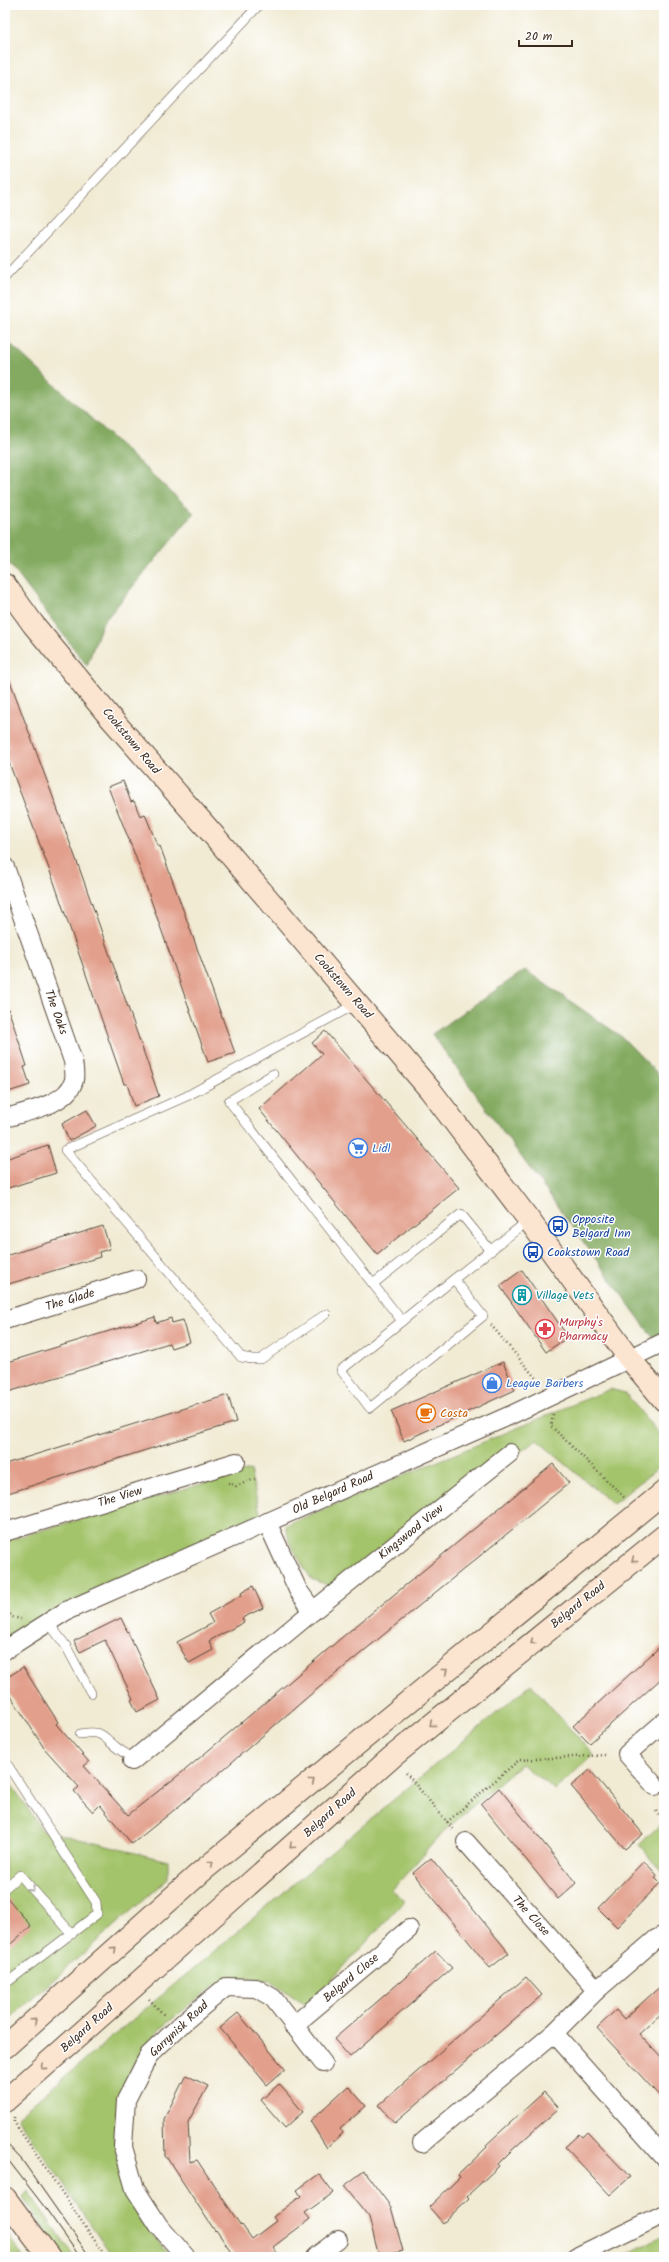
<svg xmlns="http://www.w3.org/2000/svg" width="669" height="2262" font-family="Kalam,sans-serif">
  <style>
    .green { fill: #a4c46c; stroke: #707745 }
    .forest { fill: #83aa60; stroke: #5f6a3f }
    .building { fill: #e29f8b }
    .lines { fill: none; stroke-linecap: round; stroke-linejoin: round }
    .lane-casing { stroke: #564739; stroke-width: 10 }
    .street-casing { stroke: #564739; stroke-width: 20 }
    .secondary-casing { stroke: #564739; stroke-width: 24 }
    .path { stroke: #564739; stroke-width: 2.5; stroke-dasharray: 1 3; stroke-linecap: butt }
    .lane { stroke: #fff; stroke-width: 9 }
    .street { stroke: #fff; stroke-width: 18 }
    .secondary { stroke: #fce5d0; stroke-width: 22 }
    .tram { stroke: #3b2a1e; stroke-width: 1 }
    .oneway { stroke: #9c8877 }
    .oneway2 { stroke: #a79f9a }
    .labels { text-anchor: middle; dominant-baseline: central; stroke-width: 3; stroke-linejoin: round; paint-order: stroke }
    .street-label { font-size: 12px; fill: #3b2a1e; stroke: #fff }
    .shop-label { font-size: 12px; fill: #366cbe; stroke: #fff; text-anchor: start }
    .transit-label { font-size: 12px; fill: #164399; stroke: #fff; text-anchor: start }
    .culture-label { font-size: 12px; fill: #0d838f; stroke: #fff; text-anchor: start }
    .health-label { font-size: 12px; fill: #be3a42; stroke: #fff; text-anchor: start }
    .food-label { font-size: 12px; fill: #c56008; stroke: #fff; text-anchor: start }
  </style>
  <rect width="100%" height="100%" fill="#fff"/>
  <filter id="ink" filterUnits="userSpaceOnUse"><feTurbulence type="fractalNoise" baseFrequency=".025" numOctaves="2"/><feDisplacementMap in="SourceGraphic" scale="8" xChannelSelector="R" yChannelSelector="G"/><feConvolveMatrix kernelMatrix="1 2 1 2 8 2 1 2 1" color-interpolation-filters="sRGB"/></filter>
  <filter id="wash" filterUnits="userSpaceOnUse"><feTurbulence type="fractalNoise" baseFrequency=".012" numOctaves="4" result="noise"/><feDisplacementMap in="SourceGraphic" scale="16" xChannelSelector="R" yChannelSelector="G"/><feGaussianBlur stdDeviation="0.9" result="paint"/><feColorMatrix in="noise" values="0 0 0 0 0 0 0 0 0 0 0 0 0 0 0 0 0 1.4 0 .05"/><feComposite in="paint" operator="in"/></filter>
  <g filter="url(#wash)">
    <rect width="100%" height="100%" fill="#f1ebd4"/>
    <g class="green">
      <polygon points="610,1389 625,1393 664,1440 664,1463 613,1504 537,1440 330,1586 311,1579 289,1542 286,1525"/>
      <polygon points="250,1470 261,1517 5,1643 5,1541"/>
      <polygon points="531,1684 593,1755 555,1790 521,1764 443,1832 392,1890 404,1901 307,2007 272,1981 238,1978 215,1985 161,2028 138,2057 130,2073 118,2106 116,2118 116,2149 121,2174 139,2218 171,2257 113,2257 17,2117"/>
      <polygon points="5,1775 42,1830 168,1861 168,1878 5,2023"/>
      <polygon points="664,1821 664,1873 639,1845"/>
      <polygon points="28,2191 74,2257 64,2257 23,2197"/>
      <polygon points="5,2231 23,2257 5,2257"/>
      <polygon points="664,2235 664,2257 621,2257"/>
    </g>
    <g class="forest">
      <polygon points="5,339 194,513 102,624 87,666 5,558"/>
      <polygon points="525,970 622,1037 664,1080 664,1353 432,1034"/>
    </g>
    <g id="blocks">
      <g class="building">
        <polygon points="5,673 7,673 80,870 159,1096 134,1106 127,1084 124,1084 54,882 5,752 5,750 9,748 5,737"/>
        <polygon points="123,781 131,802 134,801 140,816 145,814 158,847 160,846 235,1053 208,1062 135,855 108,787"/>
        <polygon points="5,1008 8,1008 27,1066 24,1067 30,1085 5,1093"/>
        <polygon points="325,1031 459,1188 377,1254 259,1109 322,1054 312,1043"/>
        <polygon points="87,1110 96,1126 69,1141 62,1124"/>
        <polygon points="48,1145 56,1173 5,1189 5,1159"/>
        <polygon points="103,1226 110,1249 99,1252 100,1257 5,1285 5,1256"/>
        <polygon points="522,1270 568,1337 546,1352 500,1286"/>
        <polygon points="155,1317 156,1323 171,1318 172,1323 183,1320 190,1342 171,1348 169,1343 5,1393 5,1368 9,1367 8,1362"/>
        <polygon points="503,1362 515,1390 404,1441 391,1411"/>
        <polygon points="228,1395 236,1422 5,1494 5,1464"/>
        <polygon points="553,1464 569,1483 310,1695 210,1781 132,1844 100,1805 93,1812 74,1791 79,1787 44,1748 5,1687 5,1679 23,1667 58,1722 56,1724 89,1762 84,1766 128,1815 190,1766 346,1634"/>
        <polygon points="253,1586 263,1608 242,1618 244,1622 209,1641 213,1650 189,1663 177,1642 213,1623 208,1614 242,1595 241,1593"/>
        <polygon points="121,1618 160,1700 137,1712 131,1700 133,1699 105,1640 80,1652 74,1641"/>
        <polygon points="664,1643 664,1676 590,1743 573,1726"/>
        <polygon points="590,1770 643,1834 625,1849 571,1786"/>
        <polygon points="499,1788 576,1883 558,1899 481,1804"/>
        <polygon points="431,1858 509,1953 490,1968 413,1873"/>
        <polygon points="644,1861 657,1875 655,1878 660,1883 617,1927 598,1908"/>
        <polygon points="5,1895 31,1926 5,1949"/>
        <polygon points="436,1951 452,1968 350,2057 334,2039"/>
        <polygon points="526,1977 542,1995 395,2123 379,2105"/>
        <polygon points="664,1983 664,2011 639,2034 664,2061 664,2101 597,2028 616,2010 624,2019"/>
        <polygon points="238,2013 285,2069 267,2085 220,2028"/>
        <polygon points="186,2075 208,2086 188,2122 190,2162 197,2160 241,2226 242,2225 252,2239 276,2221 273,2217 301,2196 297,2190 319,2174 333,2193 305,2213 310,2219 273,2247 280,2257 235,2257 216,2230 215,2231 165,2155 164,2119"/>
        <polygon points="279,2084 303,2112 285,2128 261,2100"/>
        <polygon points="348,2086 366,2106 340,2129 343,2133 327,2148 310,2121"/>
        <polygon points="544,2092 559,2108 511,2151 498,2164 499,2166 467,2196 469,2198 443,2223 429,2207 460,2177 458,2175 487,2147 486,2145"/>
        <polygon points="587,2132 630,2177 610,2195 565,2147 579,2134 582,2137"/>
        <polygon points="364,2171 391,2207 403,2251 379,2257 369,2217 344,2186"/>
      </g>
    </g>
  </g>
  <g filter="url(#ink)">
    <use href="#blocks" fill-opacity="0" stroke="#564739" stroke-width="1"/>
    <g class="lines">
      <defs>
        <g id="lane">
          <polyline points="5,277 259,5"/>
          <polyline points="273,1074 229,1101 402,1321 341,1370 370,1408 483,1316 454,1279 529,1220"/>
          <polyline points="373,1284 461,1214 491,1251"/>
          <polyline points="326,1314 261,1359 252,1359 241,1357 65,1150 187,1096 356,1004"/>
          <polyline points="402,1321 454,1279"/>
          <polyline points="48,1622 66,1646 91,1693"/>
          <path d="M80,1734C102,1730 101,1735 116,1747C121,1751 128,1755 134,1759"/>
          <polyline points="5,1761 96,1902 97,1914 5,1984"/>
          <polyline points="5,1888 20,1875 72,1934"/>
        </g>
        <g id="street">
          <path d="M5,867L73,1061C74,1067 75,1074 74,1080C68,1105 25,1112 5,1118"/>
          <polyline points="5,1320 136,1279"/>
          <polyline points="267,1522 298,1590 313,1611"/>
          <polyline points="5,1532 236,1462"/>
          <polyline points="5,1650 66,1611 511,1415 664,1342"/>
          <polyline points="132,1761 313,1611 510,1453"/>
          <polyline points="655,1786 627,1754 664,1722"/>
          <polyline points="466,1842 597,1990"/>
          <polyline points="293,2026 409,1929"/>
          <polyline points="554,2033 664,2157"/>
          <polyline points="422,2143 554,2033 597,1990 656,1939 664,1935"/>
          <polyline points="186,2257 159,2226 135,2189 123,2147 126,2100 149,2055 186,2020 226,1987 256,1988 273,1998 323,2063"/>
          <polyline points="315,2257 338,2240"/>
          <polyline points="576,2257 664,2214"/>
        </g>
        <g id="secondary">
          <polyline points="5,585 33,624 109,716 216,838 431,1091 529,1220 629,1358 664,1400"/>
          <polyline points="5,2047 201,1872 664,1492"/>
          <polyline points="5,2101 392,1757 664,1536"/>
          <polyline points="5,2198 49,2257"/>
        </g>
      </defs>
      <use href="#lane" class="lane-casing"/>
      <use href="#street" class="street-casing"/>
      <use href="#secondary" class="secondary-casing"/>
      <g class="path">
        <polyline points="491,1325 539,1382"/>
        <polyline points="553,1415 551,1426 626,1499"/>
        <polyline points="228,1483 236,1486 255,1479"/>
        <polyline points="5,1608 12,1617 21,1619"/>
        <polyline points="406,1773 453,1829"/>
        <polyline points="656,1811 664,1822"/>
        <polyline points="447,1822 519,1760 606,1755"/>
        <polyline points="149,1999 165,2016"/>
        <polyline points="14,2117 14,2122 106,2257"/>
      </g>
      <use href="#lane" class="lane"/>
      <use href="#street" class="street"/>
      <use href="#secondary" class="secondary"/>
      <g class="tram">
        <polyline points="5,2142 22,2160 90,2257"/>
        <polyline points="5,2156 46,2209 80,2257"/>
      </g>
    </g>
    <defs><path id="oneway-chevron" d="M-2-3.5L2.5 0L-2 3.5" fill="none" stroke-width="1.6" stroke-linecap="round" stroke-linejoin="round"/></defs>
    <g class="oneway">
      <use href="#oneway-chevron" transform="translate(634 1560) rotate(141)"/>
      <use href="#oneway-chevron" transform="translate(533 1642) rotate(141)"/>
      <use href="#oneway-chevron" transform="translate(445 1671) rotate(-39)"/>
      <use href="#oneway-chevron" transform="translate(432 1724) rotate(141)"/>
      <use href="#oneway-chevron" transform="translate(312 1781) rotate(-39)"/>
      <use href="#oneway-chevron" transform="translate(292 1846) rotate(138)"/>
      <use href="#oneway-chevron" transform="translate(211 1863) rotate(-39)"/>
      <use href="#oneway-chevron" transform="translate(114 1949) rotate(-42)"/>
      <use href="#oneway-chevron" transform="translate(34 2021) rotate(-42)"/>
      <use href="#oneway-chevron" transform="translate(43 2067) rotate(139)"/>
    </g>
    <use class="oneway2" href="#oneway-chevron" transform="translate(32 1889) rotate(49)"/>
  </g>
  <defs>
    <symbol id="supermarket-ring" viewBox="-11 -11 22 22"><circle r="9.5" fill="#fff" stroke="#3f7fe0" stroke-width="1.5"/><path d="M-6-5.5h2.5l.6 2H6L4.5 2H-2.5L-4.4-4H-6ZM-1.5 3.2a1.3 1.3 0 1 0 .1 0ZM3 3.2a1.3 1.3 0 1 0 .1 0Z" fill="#3f7fe0"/></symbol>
    <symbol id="bus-ring" viewBox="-11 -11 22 22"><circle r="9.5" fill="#fff" stroke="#1a4fb4" stroke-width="1.5"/><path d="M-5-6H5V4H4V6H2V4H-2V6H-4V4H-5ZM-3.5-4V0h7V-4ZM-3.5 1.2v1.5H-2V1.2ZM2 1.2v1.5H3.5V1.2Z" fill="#1a4fb4"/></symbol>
    <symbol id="building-ring" viewBox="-11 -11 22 22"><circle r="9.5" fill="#fff" stroke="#0f9aa8" stroke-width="1.5"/><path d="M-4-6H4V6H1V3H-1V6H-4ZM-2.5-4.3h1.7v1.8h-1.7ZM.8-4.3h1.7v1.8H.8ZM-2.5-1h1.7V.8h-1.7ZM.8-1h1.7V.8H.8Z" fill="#0f9aa8"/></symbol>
    <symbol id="pharmacy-ring" viewBox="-11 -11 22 22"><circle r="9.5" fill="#fff" stroke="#e0444e" stroke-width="1.5"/><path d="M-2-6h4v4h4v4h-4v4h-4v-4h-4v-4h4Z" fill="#e0444e"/></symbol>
    <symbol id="shop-ring" viewBox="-11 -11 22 22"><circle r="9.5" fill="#fff" stroke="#3f7fe0" stroke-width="1.5"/><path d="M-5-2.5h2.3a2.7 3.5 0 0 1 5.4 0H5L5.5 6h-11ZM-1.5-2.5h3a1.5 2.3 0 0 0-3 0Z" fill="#3f7fe0"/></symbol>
    <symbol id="cafe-ring" viewBox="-11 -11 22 22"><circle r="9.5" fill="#fff" stroke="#e8710a" stroke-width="1.5"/><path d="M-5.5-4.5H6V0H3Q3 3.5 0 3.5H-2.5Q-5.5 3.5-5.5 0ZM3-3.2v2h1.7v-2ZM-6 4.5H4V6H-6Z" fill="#e8710a"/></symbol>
  </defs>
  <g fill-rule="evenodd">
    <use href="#supermarket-ring" x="347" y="1137" width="22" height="22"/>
    <use href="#bus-ring" x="547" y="1215" width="22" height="22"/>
    <use href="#bus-ring" x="522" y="1241" width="22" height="22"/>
    <use href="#building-ring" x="511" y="1284" width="22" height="22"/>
    <use href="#pharmacy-ring" x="534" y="1318" width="22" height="22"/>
    <use href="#shop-ring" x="481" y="1372" width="22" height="22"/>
    <use href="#cafe-ring" x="415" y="1402" width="22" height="22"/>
  </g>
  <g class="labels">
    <g class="street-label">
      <text transform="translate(131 741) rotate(50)">Cookstown Road</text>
      <text transform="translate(343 986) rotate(49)">Cookstown Road</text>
      <text transform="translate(56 1012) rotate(70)">The Oaks</text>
      <text transform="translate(70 1300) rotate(-17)">The Glade</text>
      <text transform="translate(333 1493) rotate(-24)">Old Belgard Road</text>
      <text transform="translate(120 1497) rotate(-17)">The View</text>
      <text transform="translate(411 1532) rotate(-39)">Kingswood View</text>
      <text transform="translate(578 1605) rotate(-39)">Belgard Road</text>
      <text transform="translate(330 1813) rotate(-42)">Belgard Road</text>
      <text transform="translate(531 1916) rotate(48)">The Close</text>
      <text transform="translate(351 1978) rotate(-40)">Belgard Close</text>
      <text transform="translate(87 2028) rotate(-42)">Belgard Road</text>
      <text transform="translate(179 2029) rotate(-43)">Garrynisk Road</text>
    </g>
    <g class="shop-label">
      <text x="372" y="1148">Lidl</text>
      <text x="506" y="1383">League Barbers</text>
    </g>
    <g class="transit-label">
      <text x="572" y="1219">Opposite<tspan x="572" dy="14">Belgard Inn</tspan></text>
      <text x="547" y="1252">Cookstown Road</text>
    </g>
    <g class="culture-label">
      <text x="536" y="1295">Village Vets</text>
    </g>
    <g class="health-label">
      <text x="559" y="1322">Murphy's<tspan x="559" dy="14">Pharmacy</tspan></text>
    </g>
    <g class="food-label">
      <text x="440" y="1413">Costa</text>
    </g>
  </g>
  <rect width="669" height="2262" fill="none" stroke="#fff" stroke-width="20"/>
  <path d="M519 40v6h53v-6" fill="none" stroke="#3b2a1e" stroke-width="2"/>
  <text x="525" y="40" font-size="12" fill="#3b2a1e" stroke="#ffffff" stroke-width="3" paint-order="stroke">20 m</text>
</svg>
